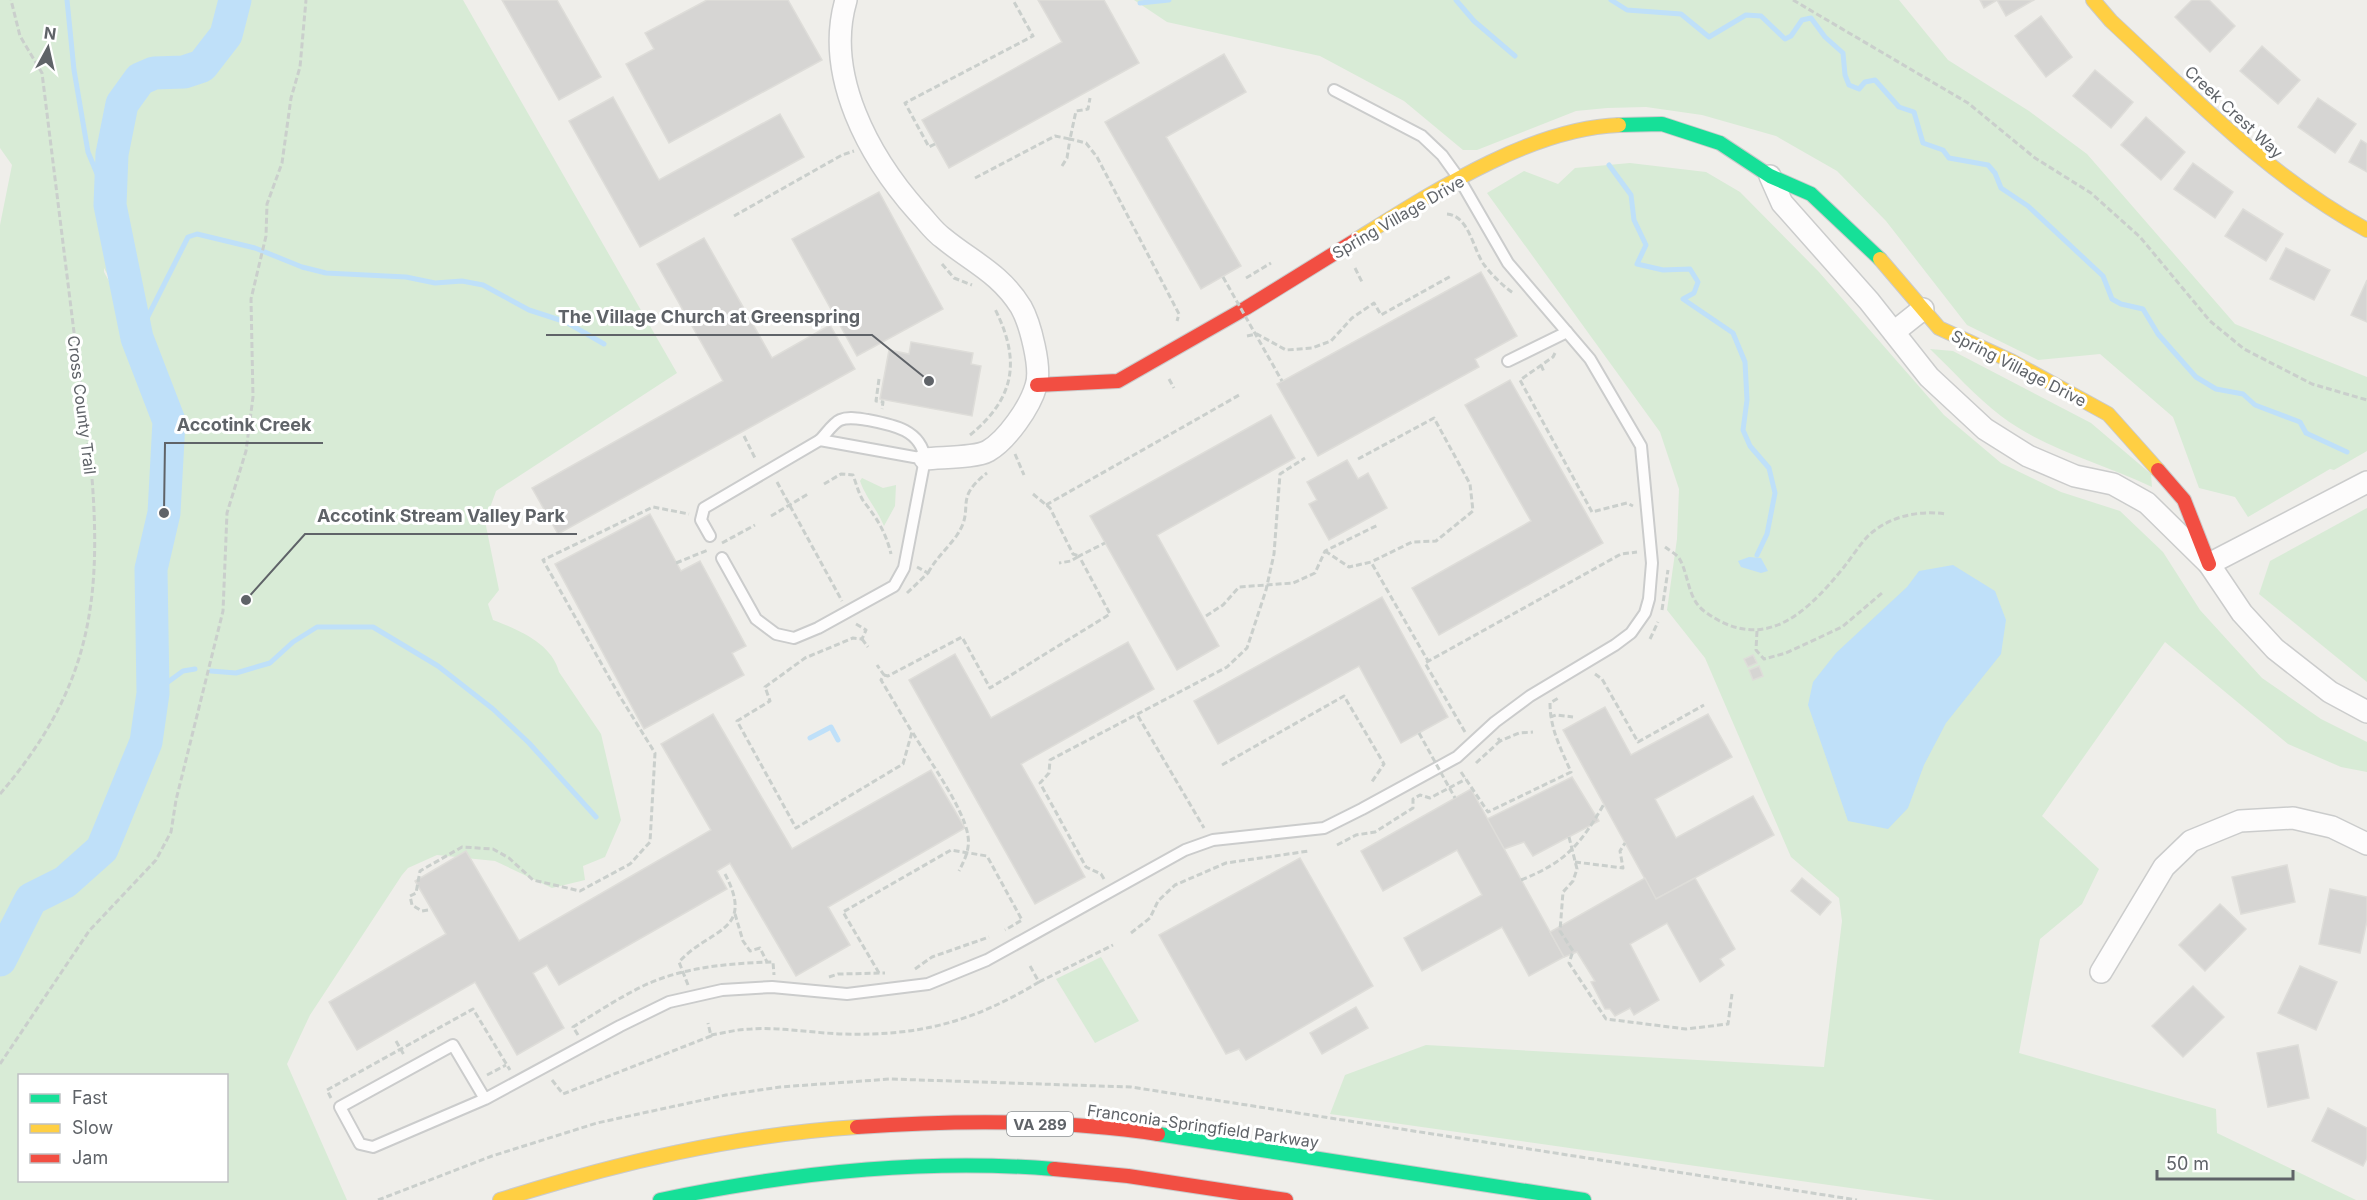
<svg xmlns="http://www.w3.org/2000/svg" width="2367" height="1200" font-family="Inter,sans-serif">
  <style>
    .green { fill: #d8ebd6; fill-rule: evenodd }
    .water { fill: #bfe0f9 }
    .lines { fill: none; stroke-linecap: round; stroke-linejoin: round }
    .stream { stroke: #bfe0f9; stroke-width: 5 }
    .river { stroke: #bfe0f9; stroke-width: 33 }
    .building { fill: #d6d5d3; stroke: #deddd9; stroke-width: 1.5 }
    .lane-casing { stroke: #cbcccc; stroke-width: 14 }
    .street-casing { stroke: #cbcccc; stroke-width: 24 }
    .fast-casing { stroke: #cacacb; stroke-width: 16 }
    .slow-casing { stroke: #cacacb; stroke-width: 16 }
    .jam-casing { stroke: #cacacb; stroke-width: 16 }
    .path { stroke: #cacfcc; stroke-width: 3; stroke-dasharray: 6 3; stroke-linecap: butt }
    .lane { stroke: #fdfcfc; stroke-width: 10 }
    .street { stroke: #fdfcfc; stroke-width: 21 }
    .fast { stroke: #16e098; stroke-width: 14 }
    .slow { stroke: #ffcf43; stroke-width: 14 }
    .jam { stroke: #f24e42; stroke-width: 14 }
    .path-bridge { stroke: #cacfcc; stroke-width: 3; stroke-dasharray: 6 3; stroke-linecap: butt }
    .labels { text-anchor: middle; dominant-baseline: central; stroke-width: 6; stroke-linejoin: round; paint-order: stroke }
    .shield { fill: #fff; stroke: #8f9295; stroke-width: 1.5 }
    .shield-label { font-size: 15px; font-weight: bold; fill: #5f6368 }
    .street-label { font-size: 16px; fill: #5f6368; stroke: #fff }
    .leader { fill: none; stroke: #5f6368; stroke-width: 2 }
    .callout-dot { fill: #5f6368; stroke: #fff; stroke-width: 2 }
    .callout-label { font-size: 18px; text-anchor: middle; font-weight: bold; fill: #5f6368; stroke: #fff; stroke-width: 6; stroke-linejoin: round; paint-order: stroke }
  </style>
  <rect width="100%" height="100%" fill="#efeeea"/>
  <g class="green">
    <path d="M0,0H463L677,373L496,491L495,494L485,521L499,590L488,604L493,620C517,629 552,643 559,672L601,734L621,820L605,857L583,866L585,880L552,888L495,861L437,855L408,868L402,875L310,1015L287,1064L347,1200H0V225L12,165L0,148ZM104,268L148,348V352L104,272ZM20,1076H226V1180H20Z"/>
    <polygon points="1134,0 1899,0 1948,60 2029,111 2087,154 2235,324 2367,377 2367,451 2334,470 2330,469 2248,517 2235,497 2199,488 2173,417 2100,354 2038,360 1967,325 1886,221 1837,171 1776,136 1702,115 1646,107 1607,108 1576,111 1477,150 1463,150 1404,101 1320,56 1167,22"/>
    <polygon points="1630,163 1706,172 1740,192 1819,272 1944,415 2001,463 2061,492 2120,511 2163,552 2200,610 2262,678 2321,719 2367,742 2367,772 2341,767 2288,744 2165,642 2042,816 2099,869 2082,904 2040,939 2019,1053 2216,1109 2217,1133 2356,1200 1935,1200 1330,1114 1345,1075 1426,1045 1824,1067 1842,921 1839,898 1791,857 1705,658 1667,610 1677,539 1679,489 1660,432 1487,193 1524,171 1558,184 1575,168"/>
    <path d="M1930,349L1953,351L2091,423L2151,474L2152,487C2102,463 2046,450 2001,416C1976,397 1953,371 1930,349Z"/>
    <path d="M862,478L883,488L896,485L895,506L884,526C877,509 866,498 860,481Z"/>
    <polygon points="2367,508 2367,682 2259,594 2270,561"/>
    <polygon points="1101,957 1139,1021 1095,1043 1056,979"/>
  </g>
  <g class="water">
    <polygon points="1749,557 1761,558 1768,571 1761,573 1741,567 1738,561"/>
    <polygon points="1953,565 1995,591 2006,620 2001,654 1946,723 1924,765 1908,808 1888,829 1848,821 1808,705 1813,682 1836,653 1907,587 1919,571"/>
  </g>
  <g class="lines">
    <g class="stream">
      <polyline points="67,0 74,70 88,152 110,205"/>
      <polyline points="1456,0 1474,21 1515,56"/>
      <polyline points="1611,0 1627,10 1681,14 1709,37 1746,15 1761,16 1785,39 1791,36 1802,20 1811,18 1825,37 1843,53 1845,75 1849,85 1859,89 1865,82 1875,80 1899,107 1914,112 1923,143 1943,150 1949,158 1988,165 1995,173 2001,188 2028,206 2103,276 2112,299 2121,304 2143,309 2158,334 2196,377 2216,389 2243,394 2255,405 2300,422 2306,433 2347,452"/>
      <polyline points="1140,3 1169,0"/>
      <polyline points="1609,165 1631,195 1634,220 1646,245 1637,264 1663,270 1690,269 1698,282 1694,293 1683,299 1733,333 1745,362 1747,400 1743,430 1750,446 1769,468 1775,493 1767,534 1757,555"/>
      <polyline points="137,338 188,237 197,234 255,248 302,267 326,273 406,277 435,283 462,281 483,285 529,310 566,322 604,344"/>
      <polyline points="211,671 236,673 270,663 293,642 317,627 373,627 438,666 493,709 529,743 596,817"/>
      <polyline points="153,693 183,671 195,669"/>
      <polyline points="810,738 831,727 838,740"/>
    </g>
    <polyline class="river" points="0,960 31,899 65,882 102,849 146,742 153,693 151,569 164,513 169,421 137,338 110,205 112,154 122,104 140,79 154,73 184,72 202,66 226,35 235,0"/>
  </g>
  <g class="building">
    <polygon points="502,0 557,0 601,77 559,100"/>
    <polygon points="707,0 788,0 822,60 669,143 626,64 654,49 645,33"/>
    <polygon points="1038,0 1104,0 1139,63 949,168 922,120 1062,42"/>
    <polygon points="1980,0 2034,0 2006,16 1997,0 1984,8"/>
    <polygon points="2192,0 2209,0 2235,26 2210,52 2175,17"/>
    <polygon points="2041,16 2072,57 2046,77 2015,36"/>
    <polygon points="2262,46 2300,80 2278,104 2240,71"/>
    <polygon points="1224,54 1246,92 1166,137 1241,266 1201,289 1105,122"/>
    <polygon points="2095,70 2133,102 2111,128 2073,96"/>
    <polygon points="613,97 659,180 780,114 804,157 640,247 569,121"/>
    <polygon points="2318,98 2356,124 2335,153 2298,127"/>
    <polygon points="2146,117 2185,152 2161,180 2121,145"/>
    <polygon points="2361,140 2367,144 2367,172 2349,162"/>
    <polygon points="2193,163 2233,192 2215,218 2174,189"/>
    <polygon points="879,192 943,309 857,356 792,239"/>
    <polygon points="2243,209 2283,234 2266,261 2225,236"/>
    <polygon points="704,238 772,358 830,325 855,369 558,534 532,488 723,381 657,264"/>
    <polygon points="2286,248 2330,270 2314,300 2270,279"/>
    <polygon points="1481,272 1517,336 1475,359 1479,367 1318,456 1277,384"/>
    <polygon points="2367,280 2367,322 2351,315"/>
    <polygon points="911,342 973,353 971,364 981,366 972,416 880,399 889,350 909,354"/>
    <polygon points="1510,380 1603,543 1439,635 1412,588 1531,521 1465,405"/>
    <polygon points="1271,415 1295,458 1157,535 1219,646 1177,670 1090,516"/>
    <polygon points="1347,460 1358,479 1368,473 1387,508 1329,540 1309,504 1317,500 1307,482"/>
    <polygon points="650,514 681,571 700,561 746,646 732,653 744,675 644,729 555,564"/>
    <polygon points="1382,597 1448,717 1401,743 1359,666 1218,744 1194,701"/>
    <polygon points="1128,642 1154,689 1021,764 1085,877 1035,904 909,680 955,654 991,718"/>
    <polygon points="1753,655 1757,663 1748,667 1744,659"/>
    <polygon points="1759,666 1763,676 1753,680 1749,670"/>
    <polygon points="1605,707 1631,755 1708,714 1732,757 1655,799 1676,838 1753,796 1774,835 1656,899 1563,730"/>
    <polygon points="713,714 792,849 931,770 965,828 828,907 850,945 796,976 730,863 717,871 727,889 559,985 547,965 533,973 564,1028 517,1055 475,982 357,1050 329,1002 446,934 415,881 466,851 519,941 711,830 661,744"/>
    <polygon points="1572,777 1599,821 1533,856 1524,842 1504,849 1487,819"/>
    <polygon points="1471,789 1564,957 1529,976 1502,927 1422,971 1404,938 1482,895 1457,850 1383,891 1361,851"/>
    <polygon points="1300,858 1373,986 1246,1060 1239,1049 1226,1054 1159,935"/>
    <polygon points="2287,865 2295,902 2241,914 2232,877"/>
    <polygon points="1645,878 1656,899 1695,878 1735,949 1720,959 1724,965 1700,982 1667,923 1630,944 1659,1000 1634,1015 1630,1008 1615,1016 1610,1009 1605,1009 1591,982 1595,981 1577,952 1564,957 1550,932"/>
    <polygon points="1802,878 1831,902 1820,915 1791,891"/>
    <polygon points="2330,889 2367,897 2367,921 2360,953 2319,944"/>
    <polygon points="2220,904 2246,929 2205,971 2179,945"/>
    <polygon points="2300,966 2337,982 2316,1030 2278,1013"/>
    <polygon points="2193,986 2224,1017 2183,1057 2152,1026"/>
    <polygon points="1356,1007 1368,1028 1322,1054 1310,1033"/>
    <polygon points="2298,1045 2309,1098 2268,1107 2257,1053"/>
    <polygon points="2328,1108 2367,1128 2367,1158 2363,1166 2312,1141"/>
  </g>
  <g class="lines">
    <defs>
      <g id="lane">
        <polyline points="1508,361 1567,332"/>
        <path d="M820,440C826,434 833,423 840,420C849,416 860,419 868,420C894,425 921,430 925,459"/>
        <polyline points="710,536 701,520 704,508 820,440 925,459 904,568 894,586 818,628 794,638 776,634 756,619 722,558"/>
        <polyline points="485,1099 453,1045 340,1107 360,1144 373,1147 485,1099 620,1026 669,1002 722,990 772,987 847,994 928,984 987,960 1185,850 1213,840 1324,828 1362,809 1457,757 1495,722 1530,696 1615,645 1631,633 1645,613 1649,599 1652,563 1641,446 1590,359 1508,263 1460,180 1442,155 1422,136 1334,90"/>
      </g>
      <g id="street">
        <path d="M846,0C824,75 869,157 918,212C926,220 933,231 943,238C972,262 1000,273 1021,307C1030,323 1042,368 1036,386C1030,407 1007,440 988,451C976,458 940,457 925,459"/>
        <polyline points="1770,176 1782,203 1869,301 1929,377 1985,429 2028,456 2075,476 2113,484 2147,503 2209,564 2242,613 2275,649 2330,692 2367,712"/>
        <polyline points="1894,332 1923,309"/>
        <polyline points="2209,564 2367,482"/>
        <polyline points="2101,972 2164,867 2191,841 2240,821 2293,818 2332,827 2367,844"/>
      </g>
      <g id="fast">
        <polyline points="1619,125 1662,124 1720,143 1770,176 1811,194 1880,259"/>
        <polyline points="1158,1134 1584,1200"/>
        <path d="M660,1200C789,1173 922,1158 1054,1169"/>
      </g>
      <g id="slow">
        <path d="M2093,0L2111,21C2193,97 2268,176 2367,230"/>
        <path d="M1356,240C1430,194 1530,128 1619,125"/>
        <polyline points="1880,259 1939,328 2011,361 2108,414 2158,470"/>
        <path d="M500,1200C617,1163 734,1135 857,1127"/>
      </g>
      <g id="jam">
        <polyline points="1037,385 1118,381 1246,308 1356,240"/>
        <polyline points="2158,470 2184,500 2209,564"/>
        <path d="M857,1127C956,1120 1059,1119 1158,1134"/>
        <polyline points="1054,1169 1128,1176 1286,1200"/>
      </g>
    </defs>
    <use href="#lane" class="lane-casing"/>
    <use href="#street" class="street-casing"/>
    <use href="#fast" class="fast-casing"/>
    <use href="#slow" class="slow-casing"/>
    <use href="#jam" class="jam-casing"/>
    <g class="path">
      <polyline points="1793,0 1968,103 2035,158 2091,193 2140,237 2210,321 2244,349 2312,384 2367,400"/>
      <polyline points="935,144 929,147 905,103 1033,36 1013,0"/>
      <polyline points="1062,166 1067,158 1070,139 1086,143 1097,157 1179,314 1177,321"/>
      <polyline points="975,178 1055,136 1070,139 1076,111 1088,109 1090,98"/>
      <path d="M1447,214C1470,216 1473,251 1485,266C1493,276 1503,286 1513,293"/>
      <polyline points="734,216 842,155 854,151"/>
      <polyline points="942,264 954,278 972,285"/>
      <polyline points="1355,268 1362,282"/>
      <polyline points="1246,278 1271,263"/>
      <polyline points="1247,336 1257,334 1286,350 1312,348 1331,341 1352,318 1374,303 1381,315 1451,276"/>
      <polyline points="1555,353 1553,357 1520,380 1592,512 1627,503 1633,506"/>
      <polyline points="1541,365 1544,372"/>
      <polyline points="879,379 876,401 883,402 882,409"/>
      <polyline points="1169,379 1174,388"/>
      <path d="M970,435C1015,398 1021,361 995,309"/>
      <polyline points="744,436 756,460"/>
      <polyline points="1015,454 1024,475"/>
      <polyline points="1358,459 1434,418 1470,484 1473,511 1436,541 1412,542 1371,562"/>
      <polyline points="777,482 842,601"/>
      <path d="M824,484L841,474L853,475C856,483 859,495 864,502C877,518 886,533 891,554"/>
      <polyline points="1033,494 1050,508 1073,554 1079,556 1071,561 1059,563"/>
      <polyline points="1046,505 1241,394"/>
      <polyline points="771,516 808,494"/>
      <polyline points="722,543 755,525"/>
      <path d="M1665,547C1669,550 1676,554 1679,558C1689,574 1687,598 1704,611C1763,655 1806,614 1844,567C1852,557 1860,544 1869,535C1890,516 1919,510 1946,514"/>
      <polyline points="1325,551 1349,567 1371,562 1428,661"/>
      <polyline points="676,563 708,550"/>
      <path d="M928,573C936,558 948,548 957,535C976,507 952,500 987,473"/>
      <polyline points="907,593 928,573 917,567"/>
      <polyline points="1662,610 1668,570"/>
      <polyline points="1206,616 1223,605 1239,587 1293,583 1315,573 1325,551 1378,525"/>
      <polyline points="856,624 866,630 862,639 853,638 805,658 765,687 770,701 737,721 796,828 903,764 912,732 881,680 884,675 877,665"/>
      <polyline points="1757,631 1756,650 1764,659 1786,653 1842,627 1882,593"/>
      <polyline points="862,639 868,647"/>
      <polyline points="1650,639 1658,622"/>
      <polyline points="1595,674 1602,679 1638,742 1704,705"/>
      <polyline points="884,675 888,676 962,637 990,688 1110,614 1079,556 1105,543"/>
      <polyline points="1138,716 1204,828"/>
      <polyline points="1550,717 1556,715 1573,717"/>
      <polyline points="1465,732 1425,663 1621,554 1637,552"/>
      <path d="M913,733C928,759 964,808 968,836C970,849 965,859 959,871"/>
      <polyline points="1498,738 1500,741 1519,733 1533,732"/>
      <polyline points="1476,763 1500,741"/>
      <polyline points="1222,765 1344,696 1384,764 1371,783"/>
      <path d="M1461,772L1488,812L1571,772C1561,749 1550,729 1550,703L1560,697"/>
      <path d="M0,794C87,692 102,608 92,478L42,73L20,36L11,0"/>
      <polyline points="1569,837 1577,869 1573,881 1563,892 1560,931 1573,951 1569,963 1606,1019 1686,1029 1728,1024 1732,994"/>
      <polyline points="1337,845 1356,835 1375,832 1413,808 1413,799 1420,795 1430,798 1466,779"/>
      <polyline points="1575,862 1623,868 1620,851 1625,843"/>
      <polyline points="1104,879 1101,874 1086,867 1040,783 1049,773 1050,760 1227,667 1247,648 1266,590 1274,554 1280,474 1305,458"/>
      <path d="M1521,880C1566,862 1580,845 1604,804"/>
      <polyline points="428,910 422,911 412,905 410,896 416,893 420,871 462,847 493,849 509,858 533,880 580,891 630,864 650,842 655,753 619,695 543,560 653,507 689,514"/>
      <polyline points="735,914 743,941 750,951 760,948 767,962"/>
      <polyline points="1131,933 1150,918 1158,901 1175,885 1226,863 1309,851"/>
      <polyline points="915,969 932,957 989,937"/>
      <polyline points="879,973 843,912 951,850 987,856 1022,920 1005,930"/>
      <polyline points="829,977 838,974 885,973"/>
      <polyline points="1039,982 1113,945"/>
      <path d="M688,985L679,962C709,928 756,933 725,874"/>
      <path d="M578,1035L573,1027C596,1013 620,997 645,985C684,967 731,963 773,962L774,975"/>
      <path d="M711,1035C724,1033 738,1029 751,1029C782,1027 812,1033 843,1034C920,1036 973,1022 1039,982L1030,966"/>
      <polyline points="396,1041 404,1055"/>
      <polyline points="0,1064 89,931 156,860 171,832 176,800 223,611 227,513 246,451 253,397 251,299 266,236 267,204 282,163 291,98 300,67 306,0"/>
      <polyline points="487,1075 506,1065"/>
      <polyline points="552,1080 563,1094 711,1036 708,1023"/>
      <polyline points="331,1098 327,1090 473,1009 510,1070"/>
      <polyline points="378,1200 492,1156 597,1123 726,1095 780,1087 890,1079 1131,1087 1857,1200"/>
    </g>
    <use href="#lane" class="lane"/>
    <use href="#street" class="street"/>
    <use href="#fast" class="fast"/>
    <use href="#slow" class="slow"/>
    <use href="#jam" class="jam"/>
    <g class="path-bridge">
      <polyline points="1223,277 1282,381"/>
      <polyline points="1419,733 1455,798"/>
    </g>
  </g>
  <g class="labels">
    <rect class="shield" x="1007" y="1112" width="66" height="24" rx="4.5"/>
    <g class="shield-label">
      <text x="1040" y="1124">VA 289</text>
    </g>
    <g class="street-label">
      <text transform="translate(2234 112) rotate(43)">Creek Crest Way</text>
      <text transform="translate(1398 217) rotate(-30)">Spring Village Drive</text>
      <text transform="translate(2019 368) rotate(27)">Spring Village Drive</text>
      <text transform="translate(82 405) rotate(83)">Cross County Trail</text>
      <text transform="translate(1203 1126) rotate(8)">Franconia-Springfield Parkway</text>
    </g>
  </g>
  <path class="leader" d="M929 381L872 335H546M164 513L165 443H323M246 600L305 534H577"/>
  <g class="callout-dot">
    <circle cx="929" cy="381" r="6"/>
    <circle cx="164" cy="513" r="6"/>
    <circle cx="246" cy="600" r="6"/>
  </g>
  <g class="callout-label">
    <text x="709" y="323">The Village Church at Greenspring</text>
    <text x="244" y="431">Accotink Creek</text>
    <text x="441" y="522">Accotink Stream Valley Park</text>
  </g>
  <rect x="18" y="1074" width="210" height="108" fill="#ffffff" stroke="#bfc1c3" stroke-width="1.5"/>
  <rect x="30" y="1094" width="30" height="9" fill="#16e098" stroke="#bfc1c3" stroke-width="1.5"/>
  <text x="72" y="1104" font-size="18" fill="#5f6368">Fast</text>
  <rect x="30" y="1124" width="30" height="9" fill="#ffcf43" stroke="#bfc1c3" stroke-width="1.5"/>
  <text x="72" y="1134" font-size="18" fill="#5f6368">Slow</text>
  <rect x="30" y="1154" width="30" height="9" fill="#f24e42" stroke="#bfc1c3" stroke-width="1.5"/>
  <text x="72" y="1164" font-size="18" fill="#5f6368">Jam</text>
  <g transform="translate(48 48) rotate(8)" stroke="#ffffff" stroke-width="4.5" paint-order="stroke">
  <path d="M0-4.5L10 22L0 15L-10 22Z" fill="#5f6368"/>
  <text y="-9" font-size="16" font-weight="bold" text-anchor="middle" fill="#5f6368">N</text>
  </g>
  <path d="M2157 1170v9h136v-9" fill="none" stroke="#5f6368" stroke-width="3"/>
  <text x="2166" y="1170" font-size="18" fill="#5f6368" stroke="#ffffff" stroke-width="4.5" paint-order="stroke">50 m</text>
</svg>
